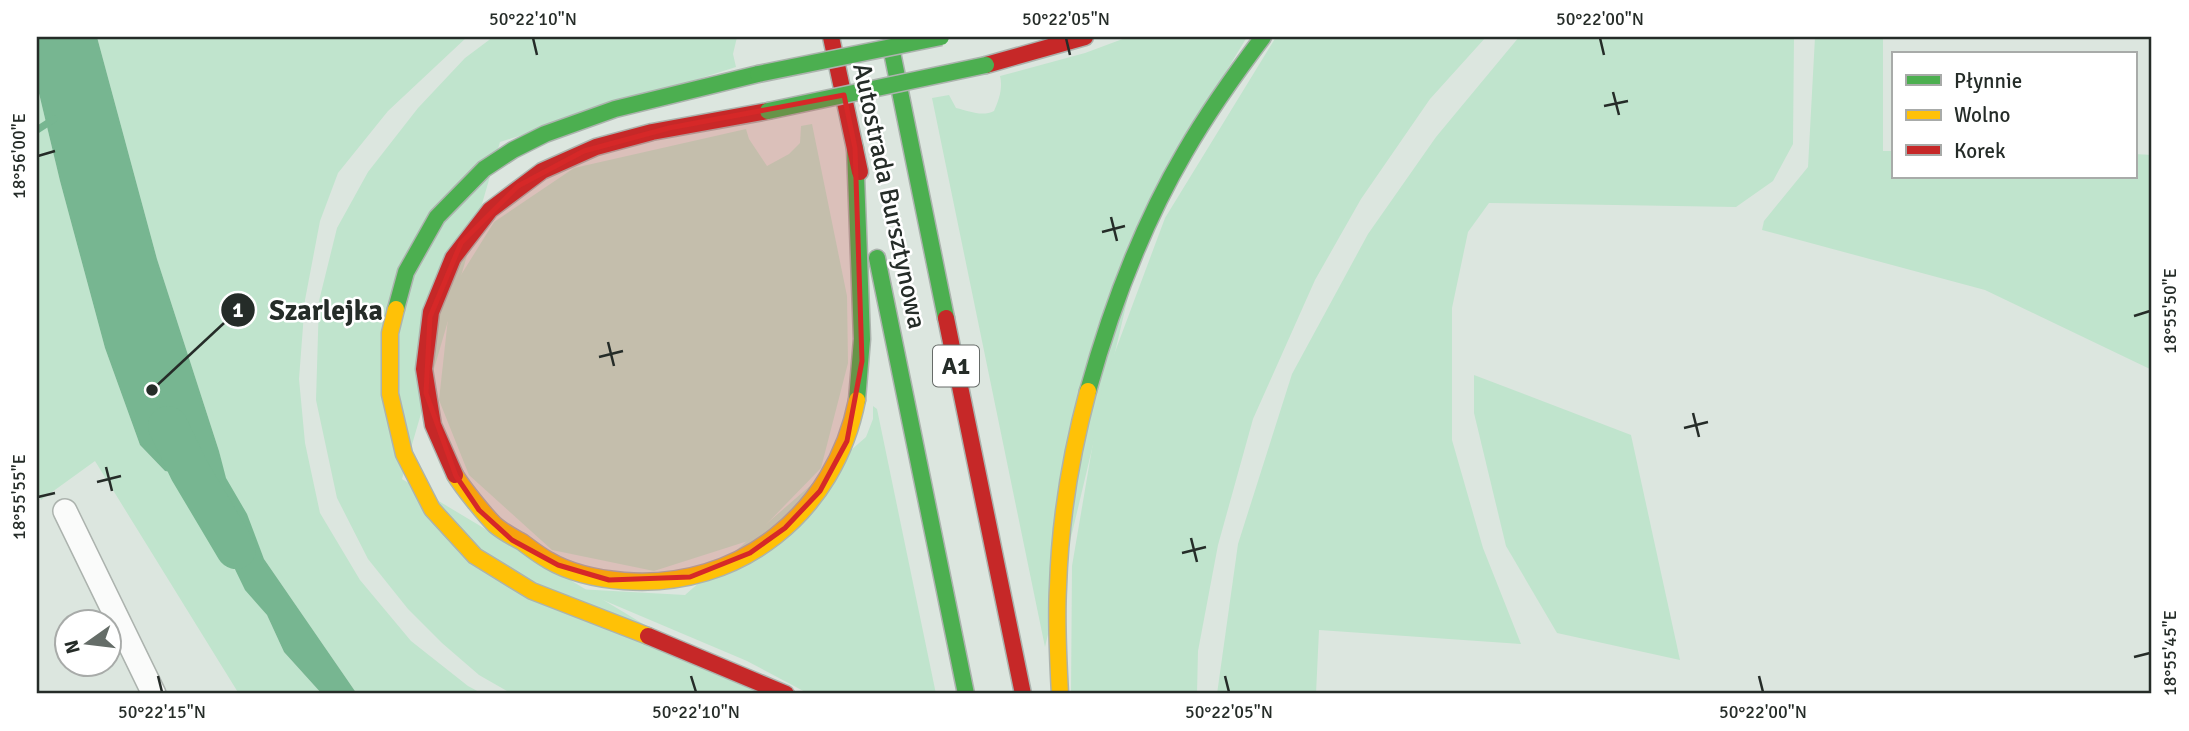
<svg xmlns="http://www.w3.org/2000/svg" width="2189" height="731" font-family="Signika,sans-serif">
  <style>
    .green { fill: #c0e4cd }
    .water { fill: #77b691 }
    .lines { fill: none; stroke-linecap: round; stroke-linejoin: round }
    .stream { stroke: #77b691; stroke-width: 7 }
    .river { stroke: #77b691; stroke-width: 40 }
    .street-casing { stroke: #acb3ae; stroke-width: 26 }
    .fast-casing { stroke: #acb3ae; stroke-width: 19 }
    .slow-casing { stroke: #acb3ae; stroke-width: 19 }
    .jam-casing { stroke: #acb3ae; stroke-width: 19 }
    .street { stroke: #fafbfa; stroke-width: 23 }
    .fast { stroke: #4caf50; stroke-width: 16 }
    .slow { stroke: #ffc107; stroke-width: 16 }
    .jam { stroke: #c62828; stroke-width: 16 }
    .fast-bridge-casing { stroke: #acb3ae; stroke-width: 19; stroke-linecap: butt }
    .fast-bridge { stroke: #4caf50; stroke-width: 16 }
    .marked { fill: #d62828; fill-opacity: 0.2; stroke: #d62828; stroke-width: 5; stroke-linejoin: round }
    .ticks { fill: none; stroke: #252c28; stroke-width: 2.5 }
    .labels { text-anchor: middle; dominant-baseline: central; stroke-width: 5; stroke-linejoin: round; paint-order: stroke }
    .shield { fill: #fff; stroke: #666b68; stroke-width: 2 }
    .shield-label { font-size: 24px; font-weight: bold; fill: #252c28 }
    .street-label { font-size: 26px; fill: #252c28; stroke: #fff }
    .leader { fill: none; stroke: #252c28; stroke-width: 2.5 }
    .callout-dot { fill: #252c28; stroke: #fff; stroke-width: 2.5 }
    .mark-label { font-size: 21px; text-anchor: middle; font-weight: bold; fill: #fff }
    .callout-label { font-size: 28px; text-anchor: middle; font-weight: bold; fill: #252c28; stroke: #fff; stroke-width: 5; stroke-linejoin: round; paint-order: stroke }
    .neatline { fill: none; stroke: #252c28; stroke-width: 2.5 }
    .ticks-label { font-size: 18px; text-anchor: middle; fill: #252c28 }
  </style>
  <rect width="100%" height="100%" fill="#dce6df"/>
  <g class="green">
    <polygon points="97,37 467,37 388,111 338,173 320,221 305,300 299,379 305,443 320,513 360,580 411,641 468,686 483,694 357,694 264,559 246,514 225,478 219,451 157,259"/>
    <polygon points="493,37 737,37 733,54 736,67 500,142 402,479 760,694 512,694 479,675 442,643 408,609 368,559 337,498 316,400 319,301 337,228 368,172 418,108 465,58"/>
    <path d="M1128,37H1247L1153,192L1045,647L932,98L949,95L956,108C969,111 982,117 994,111C999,100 1003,88 1000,76L1085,53Z"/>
    <polygon points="1276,37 1486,37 1430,99 1361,199 1315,280 1253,419 1218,545 1198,651 1197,694 1071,694 1072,566 1103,384 1165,218"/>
    <polygon points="1519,37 1794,37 1793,144 1773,181 1736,207 1489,203 1468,232 1452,308 1452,440 1483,548 1521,644 1319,630 1316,694 1217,694 1238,544 1292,374 1368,234 1436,137"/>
    <polygon points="1815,37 1883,37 1883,151 1893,151 1893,177 2135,177 2135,154 2152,155 2152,370 1985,290 1762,230 1764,221 1808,167"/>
    <polygon points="37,85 60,181 105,348 140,445 165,471 200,477 206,480 210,512 227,542 231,561 259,605 267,615 284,652 322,694 239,694 95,461 41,500 37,491"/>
    <polygon points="812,124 847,296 848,363 821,468 751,540 654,571 552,550 469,475 439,400 451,291 494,222 574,168 746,129 749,139 767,166 789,154 800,143 801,126"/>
    <polygon points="1474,375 1631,435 1680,660 1557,633 1506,546 1474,413"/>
    <polygon points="873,406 877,409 936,694 809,694 747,661 577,589 685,595 866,437 873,419"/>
  </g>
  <polygon class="water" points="37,37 97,37 157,259 219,451 226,478 247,514 264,559 357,694 322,694 284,652 267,615 245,590 231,561 227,542 210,512 206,480 200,477 165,471 140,445 105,348 60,181 37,85"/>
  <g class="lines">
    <polyline class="stream" points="37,130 54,119"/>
    <polyline class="river" points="168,426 189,470 236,549"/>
    <defs>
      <polyline id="street" points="65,511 154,694"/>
      <g id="fast">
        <polyline points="892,52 946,318"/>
        <polyline points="855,148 862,339 857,400"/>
        <polyline points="877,258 966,694"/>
        <polyline points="396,309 406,272 437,217 484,169 513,150 545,134 615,109 758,74"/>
        <path d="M1088,391C1111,308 1141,227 1185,152C1208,112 1235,74 1263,37"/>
      </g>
      <g id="slow">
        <polyline points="396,309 390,333 390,394 404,454 432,509 475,556 532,591 648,636"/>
        <path d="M455,475C463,488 484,514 495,525C503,532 513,537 522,542C530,548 539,555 548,560C570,573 599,579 624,581C740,590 835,512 857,400"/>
        <path d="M1060,694C1058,658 1056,622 1058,587C1060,521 1071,454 1088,391"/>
      </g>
      <g id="jam">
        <polyline points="831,37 860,172"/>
        <polyline points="986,65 1085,37"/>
        <polyline points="946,318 1023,694"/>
        <polyline points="455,475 433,425 424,369 431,312 453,258 490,210 542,171 596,147 652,132 768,111"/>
        <polyline points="648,636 786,694"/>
      </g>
    </defs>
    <use href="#street" class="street-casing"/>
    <use href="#fast" class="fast-casing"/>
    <use href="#slow" class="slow-casing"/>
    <use href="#jam" class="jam-casing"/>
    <use href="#street" class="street"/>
    <use href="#fast" class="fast"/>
    <use href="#slow" class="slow"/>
    <use href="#jam" class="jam"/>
    <defs>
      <g id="fast-bridge">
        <polyline points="758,74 941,37"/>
        <polyline points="768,111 986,65"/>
      </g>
    </defs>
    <use href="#fast-bridge" class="fast-bridge-casing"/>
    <use href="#fast-bridge" class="fast-bridge"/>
  </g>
  <path class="marked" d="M844,95L855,148L862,361L847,441L820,491L785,528L750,553L690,577L609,580L558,565L512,540L479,510L456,476L426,393L430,317L461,243L518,186L584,151L669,128Z"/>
  <path class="ticks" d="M533,38L537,55M1066,38L1070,55M1600,38L1604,55M1613,92L1619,115M1604,106L1628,101M38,156L55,151M1111,217L1117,241M1102,232L1125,226M2134,316L2150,311M608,342L614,366M599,357L623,351M1693,413L1699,437M1684,428L1708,422M106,467L112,491M97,482L121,476M38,497L55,493M1191,538L1197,562M1182,553L1206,547M2134,657L2150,653M158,676L162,692M691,676L696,692M1225,676L1229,692M1759,676L1763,692"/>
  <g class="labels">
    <rect class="shield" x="933" y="345.5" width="46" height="41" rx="5"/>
    <g class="shield-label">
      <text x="956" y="366">A1</text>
    </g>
    <g class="street-label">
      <text transform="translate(889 196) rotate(78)">Autostrada Bursztynowa</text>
    </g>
  </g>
  <path class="leader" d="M152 390L238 310"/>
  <g class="callout-dot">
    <circle cx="152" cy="390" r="7"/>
    <circle cx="238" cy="310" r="18"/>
  </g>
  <g class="mark-label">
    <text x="238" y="317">1</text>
  </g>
  <g class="callout-label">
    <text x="326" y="320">Szarlejka</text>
  </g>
  <rect width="2189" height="731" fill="none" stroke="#ffffff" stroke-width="77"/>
  <rect x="1892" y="52" width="245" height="126" fill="#ffffff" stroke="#a8aba9" stroke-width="2"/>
  <rect x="1906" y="75" width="35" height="10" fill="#4caf50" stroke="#a8aba9" stroke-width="2"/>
  <text x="1954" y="88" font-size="21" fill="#252c28">Płynnie</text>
  <rect x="1906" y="110" width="35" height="10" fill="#ffc107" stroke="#a8aba9" stroke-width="2"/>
  <text x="1954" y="122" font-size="21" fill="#252c28">Wolno</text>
  <rect x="1906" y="145" width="35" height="10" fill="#c62828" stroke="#a8aba9" stroke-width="2"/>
  <text x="1954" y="158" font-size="21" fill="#252c28">Korek</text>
  <g transform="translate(88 643) rotate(256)"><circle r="33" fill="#ffffff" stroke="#a8aba9" stroke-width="2"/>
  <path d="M0-5L12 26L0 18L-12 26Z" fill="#656d68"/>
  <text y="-10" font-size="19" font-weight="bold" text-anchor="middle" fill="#252c28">N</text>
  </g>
  <rect x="38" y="38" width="2112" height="654" class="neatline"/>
  <g class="ticks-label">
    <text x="533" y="25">50°22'10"N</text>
    <text x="1066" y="25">50°22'05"N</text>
    <text x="1600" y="25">50°22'00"N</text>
    <text transform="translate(19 156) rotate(-90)" y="6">18°56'00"E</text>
    <text transform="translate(2170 311) rotate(-90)" y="6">18°55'50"E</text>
    <text transform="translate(19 497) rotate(-90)" y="6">18°55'55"E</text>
    <text transform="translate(2170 653) rotate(-90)" y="6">18°55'45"E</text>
    <text x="162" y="718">50°22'15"N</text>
    <text x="696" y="718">50°22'10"N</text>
    <text x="1229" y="718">50°22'05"N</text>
    <text x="1763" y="718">50°22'00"N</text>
  </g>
</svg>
